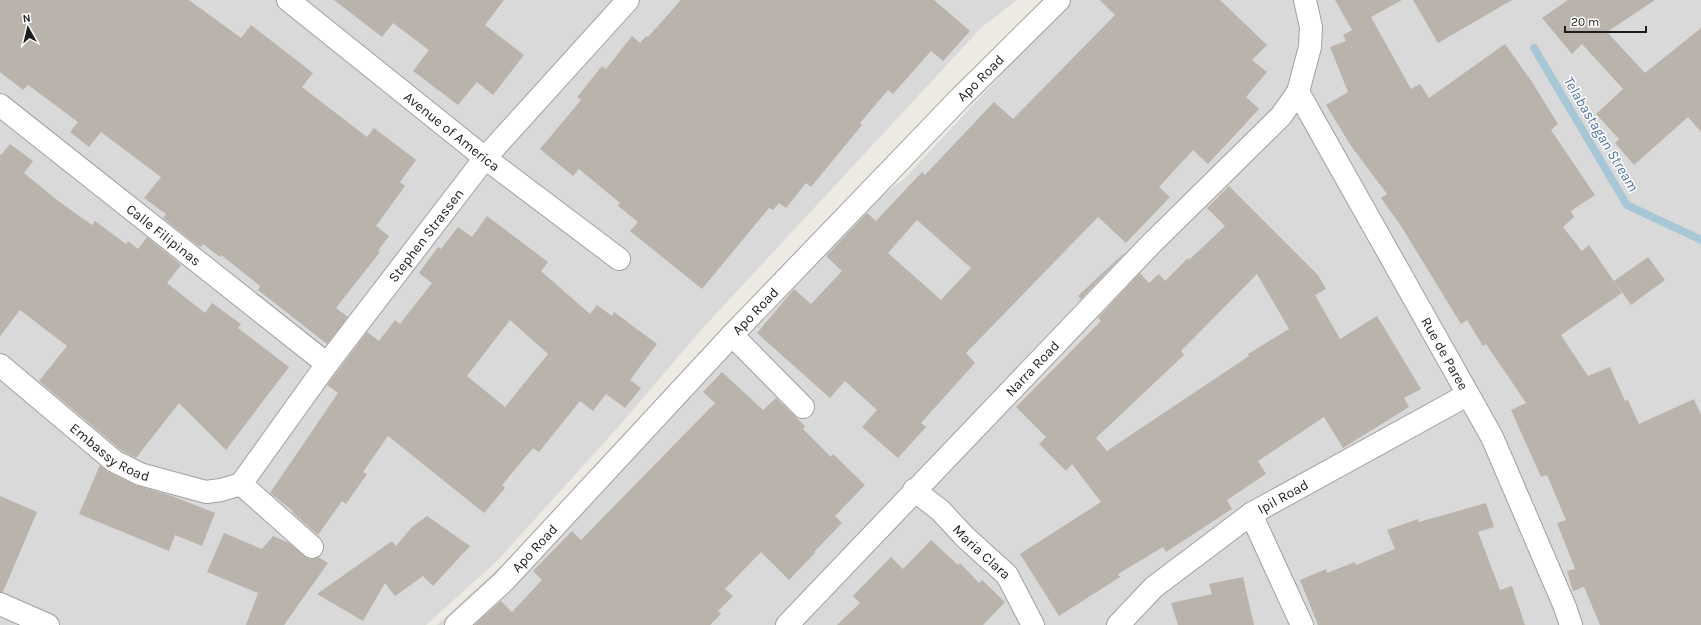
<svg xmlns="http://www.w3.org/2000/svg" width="1701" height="625" font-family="Karla,sans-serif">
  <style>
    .residential { fill: #dad9d9 }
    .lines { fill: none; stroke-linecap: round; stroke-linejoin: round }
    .stream { stroke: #a8c7d6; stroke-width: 8 }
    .building { fill: #b9b3ac; fill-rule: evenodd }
    .minor-casing { stroke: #a0a0a0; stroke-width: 24 }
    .tertiary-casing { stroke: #a0a0a0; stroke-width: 24 }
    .minor { stroke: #fff; stroke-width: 22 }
    .tertiary { stroke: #fff; stroke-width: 22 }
    .labels { text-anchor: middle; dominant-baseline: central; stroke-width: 3; stroke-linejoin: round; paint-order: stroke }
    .street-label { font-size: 14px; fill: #1c1c1c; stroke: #fff }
    .water-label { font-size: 15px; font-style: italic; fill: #5373a1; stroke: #fff }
  </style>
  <rect width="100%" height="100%" fill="#eceae3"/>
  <g class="residential">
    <polygon points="0,0 1017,0 982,27 701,330 619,426 498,560 426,625 0,625"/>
    <polygon points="1071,0 1701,0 1701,625 437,625 556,515 765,284 904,179"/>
  </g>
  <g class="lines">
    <polyline class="stream" points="1534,48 1627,205 1701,240"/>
  </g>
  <g class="building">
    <polygon points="0,0 189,0 241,38 251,25 313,73 302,87 367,137 374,128 416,160 400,182 405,186 376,226 389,236 378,251 380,252 336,308 348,317 327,344 258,290 260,286 221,255 220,257 203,244 201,247 197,245 163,218 166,214 144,198 161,177 101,132 89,147 70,132 78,122 28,85 23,90 0,72"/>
    <polygon points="334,0 504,0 485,25 524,55 493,95 477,82 458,105 413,71 429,50 393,23 382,37"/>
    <polygon points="681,0 934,0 970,31 943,61 931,51 893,94 888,90 860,123 862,125 811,187 806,183 786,208 779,203 773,210 769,208 702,289 630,231 638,222 618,206 620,203 579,169 573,176 540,149 581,100 577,97 602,66 606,69 632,36 640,43 646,36 648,37"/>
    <path d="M1100,0H1220L1267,45L1252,60L1267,72L1246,97L1259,109L1208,164L1193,150L1159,187L1170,197L1126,243L1098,217L966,353L975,363L921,423L926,427L898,458L862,427L877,410L845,381L830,398L757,333L794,289L811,304L842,271L826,256L867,213L876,221L922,172L925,175L994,102L1013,119L1115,15ZM917,220L971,268L941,300L888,253Z"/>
    <polygon points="1335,0 1402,0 1371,17 1411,89 1420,84 1429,98 1505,44 1532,82 1558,124 1551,130 1595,195 1571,211 1574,217 1563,227 1582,251 1589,245 1622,293 1561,335 1588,376 1610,367 1625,401 1628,400 1639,424 1694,399 1701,415 1701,625 1600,625 1584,587 1573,591 1567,571 1575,569 1557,523 1566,520 1547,475 1541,477 1511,410 1526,403 1486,344 1483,346 1467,320 1461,324 1401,226 1381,198 1387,194 1351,146 1326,105 1348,92 1330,47 1346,41 1343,35 1352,30"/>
    <polygon points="1413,0 1512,0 1438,43"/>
    <polygon points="1568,0 1655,0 1607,32 1645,73 1701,28 1701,132 1688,117 1634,165 1615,143 1619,139 1596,114 1623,89 1582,44 1572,54 1542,18"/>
    <polygon points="10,144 33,161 24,173 57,200 92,225 95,221 126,244 128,241 138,249 147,237 181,265 167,283 205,313 212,303 241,324 238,328 289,367 226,450 179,403 136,458 121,450 39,381 67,346 20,310 0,336 0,154 1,155"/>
    <path d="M1229,186L1318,275L1326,289L1315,295L1340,339L1377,316L1421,389L1404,398L1409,407L1343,448L1324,417L1258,461L1266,474L1227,500L1232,509L1166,552L1163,547L1118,574L1120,577L1059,616L1020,554L1101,502L1072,464L1066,471L1039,444L1046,437L1016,407L1101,321L1098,318L1140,273L1149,283L1159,274L1165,281L1188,258L1189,260L1225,226L1207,208ZM1257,274L1289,329L1248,354L1249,356L1107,451L1096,438L1184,355L1181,351Z"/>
    <path d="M487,216L548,262L541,271L590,314L597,305L612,316L614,312L657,344L630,380L641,388L625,408L606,394L593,411L580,401L539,452L533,448L502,485L505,488L484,513L388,436L363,472L367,474L346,504L342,501L318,535L292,512L293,511L270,493L338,393L327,385L367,332L379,341L395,320L400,324L432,283L419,273L438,247L441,249L458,227L472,237ZM510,320L548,354L505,407L467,376Z"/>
    <polygon points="1123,254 1123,255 1081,299 1078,296"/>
    <polygon points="1648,257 1665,280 1631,305 1614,281"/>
    <polygon points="722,372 763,410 776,398 805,426 803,429 831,457 833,454 865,485 835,516 842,523 814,552 815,553 789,580 761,552 725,589 733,596 718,611 721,614 710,625 474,625 501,601 512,612 542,580 533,571 572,531 581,540 715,403 703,392"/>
    <polygon points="100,465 108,472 135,485 172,496 215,513 202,546 175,535 169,551 79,514"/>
    <polygon points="0,496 37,512 3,592 0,592"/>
    <polygon points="1486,503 1494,527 1478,532 1500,590 1512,586 1525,625 1318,625 1300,580 1326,569 1327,573 1355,562 1356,565 1395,549 1387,530 1418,519 1419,522"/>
    <polygon points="427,516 470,546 433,586 423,576 395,596 385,583 363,621 317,594 392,541 396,546 412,527"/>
    <polygon points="224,533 262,549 273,536 289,543 309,559 318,557 328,563 284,625 246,625 258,593 207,572"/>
    <polygon points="931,540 958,565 960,563 979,583 982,580 1005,602 983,625 837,625 860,603 853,596 891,557 903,569"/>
    <polygon points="1243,577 1254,625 1178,625 1171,603 1212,594 1209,584"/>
  </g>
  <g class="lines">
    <defs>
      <g id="minor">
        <path id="s1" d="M288,0L485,158L619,259"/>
        <path id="s2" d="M1298,92L1492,437L1565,607L1571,625"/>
        <path id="s3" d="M0,105L327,364"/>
        <polyline points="732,335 803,407"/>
        <path id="s4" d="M0,365L114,461L140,474L206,492L221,490L241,484"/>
        <path id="s5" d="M241,484L327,364L485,158L628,0"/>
        <polyline points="241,484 312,547"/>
        <path id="s6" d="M914,490L941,511L965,537L1007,575L1033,625"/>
        <polyline points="1251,514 1302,625"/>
        <polyline points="0,604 48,625"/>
        <path id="s7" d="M787,625L1150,245L1281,116L1298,92L1310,47L1311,27L1305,0"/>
        <path id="s8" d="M1118,625L1154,587L1251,514L1467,395"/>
      </g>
      <g id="tertiary">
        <path id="s9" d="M456,625L504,581L732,335L960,98L1059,0"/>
      </g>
    </defs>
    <use href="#minor" class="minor-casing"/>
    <use href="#tertiary" class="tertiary-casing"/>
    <use href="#minor" class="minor"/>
    <use href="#tertiary" class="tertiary"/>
  </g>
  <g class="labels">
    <g class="street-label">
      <text stroke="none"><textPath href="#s9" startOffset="758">Apo Road</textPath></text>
      <text stroke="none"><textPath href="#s1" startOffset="210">Avenue of America</textPath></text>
      <text stroke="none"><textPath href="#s3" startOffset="209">Calle Filipinas</textPath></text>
      <text stroke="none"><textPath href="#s5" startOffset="310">Stephen Strassen</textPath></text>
      <text stroke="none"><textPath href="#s9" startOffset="434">Apo Road</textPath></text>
      <text stroke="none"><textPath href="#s2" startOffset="300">Rue de Paree</textPath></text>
      <text stroke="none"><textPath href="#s7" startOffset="355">Narra Road</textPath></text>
      <text stroke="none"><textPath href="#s4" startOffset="141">Embassy Road</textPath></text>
      <text stroke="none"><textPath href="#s8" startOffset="210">Ipil Road</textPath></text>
      <text stroke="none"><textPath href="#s9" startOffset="110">Apo Road</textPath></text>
      <text stroke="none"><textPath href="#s6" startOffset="92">Maria Clara</textPath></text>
    </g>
    <g class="water-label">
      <text transform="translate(1601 134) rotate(59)">Telabastagan Stream</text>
    </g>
  </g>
  <g transform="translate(28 28) rotate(352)" stroke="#ffffff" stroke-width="3" paint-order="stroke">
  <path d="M0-3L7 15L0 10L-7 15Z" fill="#1c1c1c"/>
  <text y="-6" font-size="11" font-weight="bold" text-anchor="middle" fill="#1c1c1c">N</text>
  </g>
  <path d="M1565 26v6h81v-6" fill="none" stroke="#1c1c1c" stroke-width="2"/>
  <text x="1571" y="26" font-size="12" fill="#1c1c1c" stroke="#ffffff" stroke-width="3" paint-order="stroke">20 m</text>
</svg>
